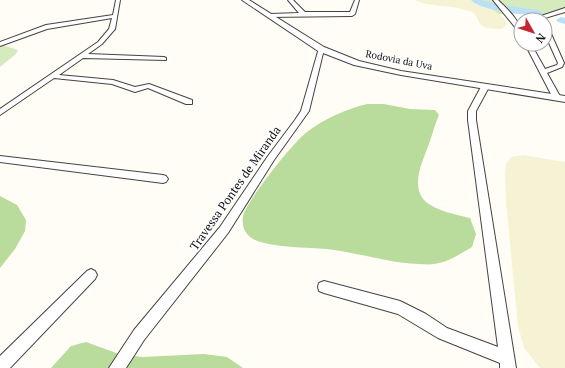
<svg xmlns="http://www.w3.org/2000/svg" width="565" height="368" font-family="'PT Serif',serif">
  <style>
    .farmland { fill: #f6f3d4 }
    .green { fill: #d5ebbd }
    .forest { fill: #b9dc9c }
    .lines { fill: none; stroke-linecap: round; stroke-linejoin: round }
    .river { fill: #b9e0f7; fill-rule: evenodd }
    .minor-casing { stroke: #444; stroke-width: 2 }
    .tertiary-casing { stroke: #444; stroke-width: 2 }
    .minor { fill: #fff; fill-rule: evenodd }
    .tertiary { fill: #fff; fill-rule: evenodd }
    .labels { text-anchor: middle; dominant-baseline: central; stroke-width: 4; stroke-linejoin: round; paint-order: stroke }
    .far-street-label { font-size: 10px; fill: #111; stroke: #fff }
    .street-label { font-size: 12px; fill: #111; stroke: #fff }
  </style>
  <rect width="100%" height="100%" fill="#fffdf5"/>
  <g class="farmland">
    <polygon points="414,0 480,0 485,5 499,14 504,18 507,24 505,27 501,29 486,28 480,24 475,14 472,12 459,8 426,4"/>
    <polygon points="523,155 565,162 565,368 540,368 524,348 518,326 506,203 505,174 506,164 511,157"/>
  </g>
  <g class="green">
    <polygon points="480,0 565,0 565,14 499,14 485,5"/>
    <polygon points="0,44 18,50 16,54 0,67"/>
  </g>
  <g class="forest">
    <path d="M367,104H384L410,109L435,110L439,115C435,124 433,132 430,141C424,159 410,183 424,200C433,210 457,215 470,218L476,234L472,247C460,254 449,262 434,264C429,265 424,264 419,264C387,263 357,252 326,249C308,247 261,248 249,236C243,231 242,223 243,216C246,202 294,141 307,132C324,119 346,109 367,104Z"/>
    <polygon points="0,196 17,205 26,220 25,231 15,249 0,268"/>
    <polygon points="86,342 119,354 142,357 204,354 227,357 243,368 51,368 71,346"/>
  </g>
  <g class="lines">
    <g class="river">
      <path d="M471,0H481L500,5L539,10L543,13L539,16C524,14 480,11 471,0Z"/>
      <polygon points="561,17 565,18 565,24 558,22 556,20"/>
    </g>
    <defs>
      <g id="minor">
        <polygon points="116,0 120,0 115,29 102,44 88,54 164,57 166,58 166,60 83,58 59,75 113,80 135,87 149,84 192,100 192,104 186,104 148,88 135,92 112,84 54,78 0,115 0,109 98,42 109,29 112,18 47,29 0,46 0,42 46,25 113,15"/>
        <polygon points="288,0 293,0 305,12 350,12 355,0 359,0 355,14 352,16 268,17 268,15 270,14 299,13"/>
        <path d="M493,0H498C506,8 521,21 521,33L519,32Z"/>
        <polygon points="565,8 565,12 545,18 545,20 539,20 541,16"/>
        <polygon points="545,25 548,27 564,63 562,67 547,73 561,98 557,100 553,98 525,44 531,44 545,69 557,65 558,63 545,34"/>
        <polygon points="319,48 324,49 309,111 274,160 228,233 144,340 126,368 109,368 134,330 220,227 268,156 295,120 301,111"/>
        <polygon points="482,85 488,85 489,87 476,111 476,120 516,368 500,368 500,363 438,338 398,314 324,293 319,291 318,287 319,283 324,281 400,301 426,314 447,328 498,347 468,120 468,111"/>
        <polygon points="0,156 163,175 166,176 168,179 166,182 163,183 0,162"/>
        <polygon points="91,269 95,271 97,275 95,279 10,368 0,368 0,356 87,271"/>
      </g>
      <polygon id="tertiary" points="242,0 249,0 324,47 359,61 401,71 565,96 565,102 401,75 354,65 318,51"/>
    </defs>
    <use href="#minor" class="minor-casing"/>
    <use href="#tertiary" class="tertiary-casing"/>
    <use href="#minor" class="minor"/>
    <use href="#tertiary" class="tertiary"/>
  </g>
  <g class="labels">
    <g class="far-street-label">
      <text transform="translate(399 60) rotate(11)">Rodovia da Uva</text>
    </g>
    <g class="street-label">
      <text transform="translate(235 188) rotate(-55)">Travessa Pontes de Miranda</text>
    </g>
  </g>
  <g transform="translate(533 32) rotate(129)"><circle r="19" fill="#ffffff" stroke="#a0a0a0"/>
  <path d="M0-3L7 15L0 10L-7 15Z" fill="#c4262e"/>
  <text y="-6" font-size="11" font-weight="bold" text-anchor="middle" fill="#111111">N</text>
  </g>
</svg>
